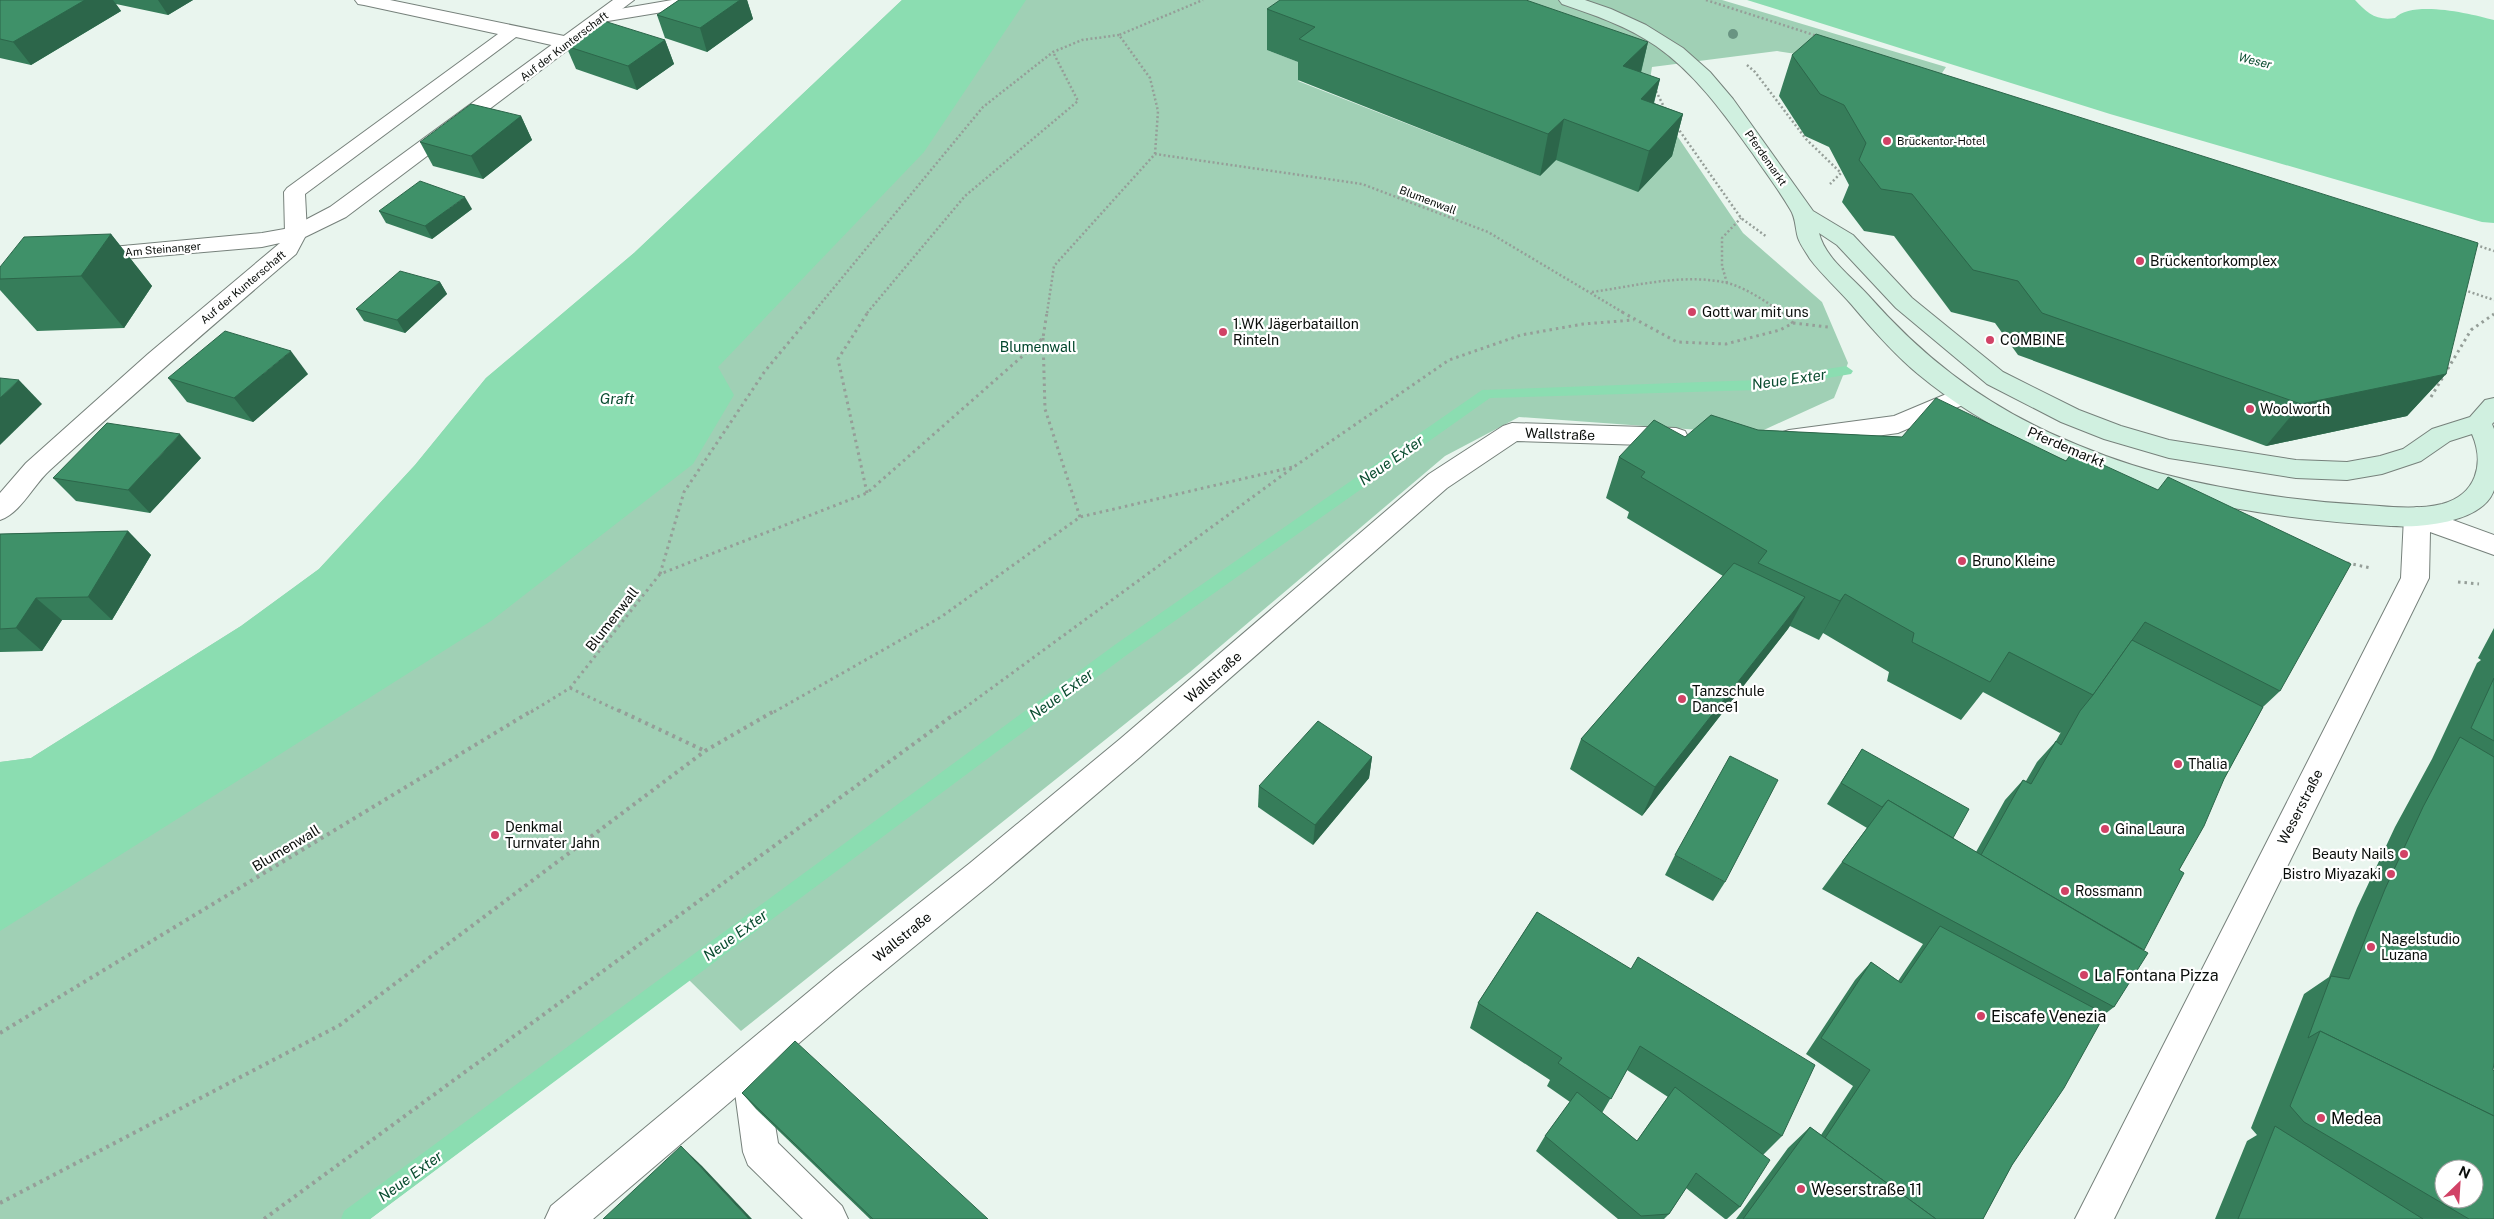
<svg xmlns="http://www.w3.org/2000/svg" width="2494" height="1219" font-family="'Public Sans',sans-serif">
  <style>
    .green { fill: #a0d0b5; fill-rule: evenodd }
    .water { fill: #8bddb1 }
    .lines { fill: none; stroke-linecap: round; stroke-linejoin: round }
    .stream { fill: #8bddb1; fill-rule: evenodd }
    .lane-casing { stroke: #76817b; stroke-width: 2 }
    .street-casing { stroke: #76817b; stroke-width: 2 }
    .secondary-casing { stroke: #76817b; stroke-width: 2 }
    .path-far2 { stroke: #959e98; stroke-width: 2.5; stroke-dasharray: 2 2.5; stroke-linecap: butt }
    .path-far1 { stroke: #959e98; stroke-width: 3; stroke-dasharray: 2.5 4; stroke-linecap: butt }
    .path { stroke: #959e98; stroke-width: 4; stroke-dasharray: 3 4.5; stroke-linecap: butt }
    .lane { fill: #fff; fill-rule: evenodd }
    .street { fill: #fff; fill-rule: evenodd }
    .secondary { fill: #d0f0e0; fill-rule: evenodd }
    .tree { fill: #699482 }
    .wall { fill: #367d5a; fill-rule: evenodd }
    .shaded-wall { fill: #2c664a }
    .building { fill: #3f9169; stroke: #2c664a; fill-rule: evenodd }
    .poi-dot { fill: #d14266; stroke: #fff; stroke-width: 2 }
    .labels { text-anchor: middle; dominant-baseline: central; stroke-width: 4.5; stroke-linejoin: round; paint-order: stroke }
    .far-street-label { font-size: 11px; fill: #090d0a; stroke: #fff }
    .far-poi-label { font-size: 11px; fill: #090d0a; stroke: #fff; text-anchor: start }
    .far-water-label { font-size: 12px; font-style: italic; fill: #0b4d31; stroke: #fff }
    .poi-label { font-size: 14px; fill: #090d0a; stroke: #fff; text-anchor: start }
    .park-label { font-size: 14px; fill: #00452a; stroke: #fff }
    .street-label { font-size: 14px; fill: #090d0a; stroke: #fff }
    .water-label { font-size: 15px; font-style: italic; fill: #0b4d31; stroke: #fff }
    .near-poi-label { font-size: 16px; fill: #090d0a; stroke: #fff; text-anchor: start }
  </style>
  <rect width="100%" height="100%" fill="#e9f5ee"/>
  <path class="green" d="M902,0H1722L1946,67L1930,91L1822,58L1777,51L1652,67L1648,93L1743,233L1822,302L1848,363L1834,398L1755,434L1519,417L1445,456L1190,672L741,1031L689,980L370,1219H0V762L31,758L241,626L319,569L415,465L486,378L634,253ZM1267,50L1672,156L1556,160L1540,176L1298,81L1314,68Z"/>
  <g class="water">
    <polygon points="902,0 1026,0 924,152 718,367 734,395 693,464 491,621 0,931 0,762 31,758 241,626 319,569 415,465 486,378 634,253"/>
    <path d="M1747,0H2355C2367,13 2376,21 2395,18C2412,0 2469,13 2494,20V223L2482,222L2110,114Z"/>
  </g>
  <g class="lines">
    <polygon class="stream" points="1846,366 1853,371 1851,374 1758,390 1490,398 1128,654 370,1219 341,1219 344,1211 1116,644 1482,390 1758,380"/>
    <defs>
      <g id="lane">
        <polygon points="355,0 390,0 569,37 576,39 578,43 576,47 569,49 516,37 305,194 307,233 304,238 296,240 288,238 285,233 284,192 287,188 498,34 364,5 358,4"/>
        <polygon points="672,0 714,0 711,4 705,5 602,22 596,21 593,17 596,13 602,12"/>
        <polygon points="749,1053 761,1058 766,1070 778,1143 842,1206 848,1219 803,1219 748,1165 743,1152 732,1070 737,1058"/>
      </g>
      <g id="street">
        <path d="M613,0H634L346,217L305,237L296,254C213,325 131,396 50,470C34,484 21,513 0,520V493L26,463L148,354L280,243L262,247L88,262L80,260L77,255L80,250L262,233L290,228L330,207Z"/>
        <polygon points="1963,387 1972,389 1975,395 1972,401 1898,433 1789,448 1780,445 1777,439 1780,433 1789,430 1894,416"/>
        <polygon points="1512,423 1676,428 1685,431 1688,437 1685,443 1676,446 1517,441 1447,488 1140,757 992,883 860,991 593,1219 545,1219 551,1206 836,969 970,863 1120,739 1429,474 1503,426"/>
        <polygon points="2417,507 2494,535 2494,555 2430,532 2429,578 2114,1219 2075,1219 2401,578 2404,517 2408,510"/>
      </g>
      <path id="secondary" d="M1559,0H1585L1611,9L1646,25L1683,48L1710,72L1733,99L1813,211L1853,235L1912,298L2003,372L2079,410L2121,426L2169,440L2296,460L2347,462L2380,456L2403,449L2432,429L2470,417L2485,400L2494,398V422L2492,424L2494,429C2494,443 2494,478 2494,490C2483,523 2419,528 2391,526C2228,517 2047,481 1918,374C1893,353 1872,329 1851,304C1838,289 1822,275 1810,259C1806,252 1801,246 1798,238C1795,228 1796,218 1790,209C1779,190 1765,172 1753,154C1724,114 1696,74 1656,46C1627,26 1594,15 1562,4ZM1819,233L1837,245L1896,308L1987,384L2061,422L2104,439L2169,458L2296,478L2347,480L2382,474L2421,461L2450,441L2472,434C2485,464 2476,495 2442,504C2417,510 2391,507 2366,505C2296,501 2227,491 2159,473C2122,463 2085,449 2050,433C1977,399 1921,355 1868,295C1852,277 1825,258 1819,233Z"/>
    </defs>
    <use href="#lane" class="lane-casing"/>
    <use href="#street" class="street-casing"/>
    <use href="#secondary" class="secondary-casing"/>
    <g class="path-far2">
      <polyline points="1706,0 1817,36"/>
      <polyline points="1747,65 1755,72 1806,139 1841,173 1830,184"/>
      <polyline points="1656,91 1665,109"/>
      <polyline points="1677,127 1741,218 1767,237"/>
      <polyline points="1155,154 1158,111 1150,78 1119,35 1203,0"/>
      <polyline points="2476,245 2494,251"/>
      <polyline points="1727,283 1722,266 1722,238 1741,218"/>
      <polyline points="2464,290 2494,300"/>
      <path d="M1592,292C1635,286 1688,272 1731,284C1749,290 1767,302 1782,313"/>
      <polyline points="813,313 983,107 1053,52 1082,40 1119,35"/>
      <polyline points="867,313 965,196 1078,101 1053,52"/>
      <polyline points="1047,313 1054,266 1155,154 1362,184 1488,232 1624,313"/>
    </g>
    <g class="path-far1">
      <polyline points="1622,312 1677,342 1726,344 1780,330 1793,323 1780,312"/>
      <polyline points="1793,323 1828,327 1831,325"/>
      <polyline points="1043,338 1045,409 1080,517"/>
      <polyline points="2431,397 2471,330 2494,314"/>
      <polyline points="867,493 838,359 868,312"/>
      <polyline points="2347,563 2371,568"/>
      <polyline points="660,574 684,492 765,371 814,312"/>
      <polyline points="2458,582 2479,584"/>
      <polyline points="570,688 621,712"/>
      <polyline points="531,712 570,688 660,574 867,493 1043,338 1047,312"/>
      <polyline points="774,712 941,617 1080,517 1293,467"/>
      <polyline points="959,712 1295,466 1449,360 1521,335 1583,324 1634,320"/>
    </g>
    <g class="path">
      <polyline points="618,710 705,751"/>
      <polyline points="0,1033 533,710"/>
      <polyline points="0,1203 340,1025 705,751 776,710"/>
      <polyline points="264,1219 960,710"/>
    </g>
    <use href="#lane" class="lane"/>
    <use href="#street" class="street"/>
    <use href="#secondary" class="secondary"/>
  </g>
  <circle class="tree" cx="1733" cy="34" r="5"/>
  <g class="wall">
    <polygon points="0,0 193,0 168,15 116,4 121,11 31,65 0,58"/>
    <polygon points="679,0 747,0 753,19 707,52 665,38 657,15"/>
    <polygon points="1267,9 1648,42 1641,73 1660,79 1654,103 1683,114 1672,156 1638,192 1556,160 1540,176 1298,80 1298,62 1267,50"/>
    <polygon points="665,40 674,64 637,90 576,69 566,46"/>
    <polygon points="1792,55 2446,374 2407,416 2266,446 2018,355 1995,323 1951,312 1894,236 1864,231 1842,202 1849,185 1829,147 1805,136 1779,96"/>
    <polygon points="521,116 532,140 483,179 433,166 420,142"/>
    <polygon points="472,209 432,239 386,223 379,211"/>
    <polygon points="111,234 152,286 124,328 37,331 0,290 0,267"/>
    <polygon points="440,282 447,294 405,333 364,321 356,309"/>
    <polygon points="308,374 253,422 187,402 168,378"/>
    <polygon points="1758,430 1902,437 2280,691 2263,707 2224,779 2179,870 2114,1007 2105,1014 2012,1165 1983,1219 1736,1219 1788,1148 1810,1127 1821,1135 1853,1086 1806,1054 1855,980 1871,962 1898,981 1923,944 1822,889 1867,828 1827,804 1862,749 1953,838 1976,852 2005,800 2023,780 2026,781 2037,762 2056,741 2061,732 2060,733 1983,692 1961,720 1887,681 1889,672 1823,633 1819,640 1790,626 1642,816 1570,769 1581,739 1723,576 1627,518 1629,512 1606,498 1619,457 1685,437"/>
    <polygon points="201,458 150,513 76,501 53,478"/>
    <polygon points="128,531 151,555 112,620 62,620 42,651 0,652 0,534"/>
    <polygon points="2494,628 2494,1063 2493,1070 2494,1219 2215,1219 2247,1141 2257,1135 2251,1128 2304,994 2329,977 2357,908 2395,827 2432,759 2477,663 2481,660 2478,658"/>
    <polygon points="1372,757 1369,778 1313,845 1258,807 1259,786"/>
    <polygon points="1675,855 1725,882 1713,901 1665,875"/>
    <path d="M1537,912L1782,1136L1763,1155L1740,1207L1727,1219H1725L1686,1188L1669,1214L1664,1219H1618L1536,1151L1545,1136L1570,1102L1547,1086L1550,1080L1470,1028L1478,1003ZM1627,1070L1668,1097L1637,1141L1602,1113Z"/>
    <polygon points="742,1093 988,1219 870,1219 756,1109"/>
  </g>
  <g class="shaded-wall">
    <polygon points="85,0 113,0 121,11 31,65 13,42"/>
    <polygon points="158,0 193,0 168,15"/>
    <polygon points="740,0 747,0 753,19 707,52 700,28"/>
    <polygon points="665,40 674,64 637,90 628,66"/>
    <polygon points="1648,42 1638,83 1623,66"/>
    <polygon points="1660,79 1649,120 1641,99"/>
    <polygon points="1683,114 1672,156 1638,192 1649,151"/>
    <polygon points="521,116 532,140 483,179 471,156"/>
    <polygon points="1564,119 1556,160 1540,176 1548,134"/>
    <polygon points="465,197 472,209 432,239 425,226"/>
    <polygon points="111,234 152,286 124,328 81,276"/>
    <polygon points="440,282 447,294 405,333 397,320"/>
    <polygon points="291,351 308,374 253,422 234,398"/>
    <polygon points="2446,374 2407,416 2266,446 2301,404"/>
    <polygon points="19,380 42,404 0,445 0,398"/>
    <polygon points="180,434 201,458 150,513 128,490"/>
    <polygon points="128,531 151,555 112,620 88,597"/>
    <polygon points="1845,594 1823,633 1819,640 1840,601"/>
    <polygon points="1805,597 1788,629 1642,816 1655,787"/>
    <polygon points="36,598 62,620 42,651 16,628"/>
    <polygon points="1372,757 1369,778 1313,845 1315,825"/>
    <polygon points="681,1146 702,1166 752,1219 749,1219"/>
  </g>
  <g class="building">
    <polygon points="0,0 85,0 13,42 0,39"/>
    <polygon points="679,0 740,0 700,28 657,15"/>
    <polygon points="1280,0 1526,0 1648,42 1623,66 1660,79 1641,99 1683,114 1649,151 1564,119 1548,134 1299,39 1315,27 1267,9"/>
    <polygon points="604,21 665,40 628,66 566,46"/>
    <polygon points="1816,34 2478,243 2446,374 2301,404 2042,313 2018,281 1973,270 1912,194 1881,189 1859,160 1866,143 1844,105 1820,94 1792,55"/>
    <polygon points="471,104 521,116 471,156 420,142"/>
    <polygon points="420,181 465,197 425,226 379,211"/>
    <polygon points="111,234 81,276 0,279 0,267 24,237"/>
    <polygon points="400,271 440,282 397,320 356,309"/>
    <polygon points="225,331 291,351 234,398 168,378"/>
    <polygon points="0,378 19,380 0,398"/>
    <polygon points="1936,398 2066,461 2073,451 2158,490 2168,477 2351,564 2280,691 2145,622 2093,695 2009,652 1990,682 1912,642 1914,633 1845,594 1840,601 1758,563 1767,551 1641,477 1645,472 1619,457 1654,420 1685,437 1711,415 1758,430 1902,437"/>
    <polygon points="107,423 180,434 128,490 53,478"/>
    <polygon points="128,531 88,597 36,598 16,628 0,629 0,534"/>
    <polygon points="1734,563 1805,597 1655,787 1581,739"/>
    <polygon points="2132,640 2263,707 2224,779 2204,826 2179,870 2184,873 2144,950 1981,855 2023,780 2031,784 2056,741 2061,745 2080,711 2093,695"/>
    <polygon points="2494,678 2494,741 2471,728"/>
    <polygon points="1318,721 1372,757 1315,825 1259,786"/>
    <polygon points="2460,737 2494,757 2494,1063 2493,1070 2494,1071 2494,1116 2320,1031 2308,1038 2331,976 2349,979 2385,889 2423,807"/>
    <polygon points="1862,749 1969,809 1953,838 1888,800 1882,807 1841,783"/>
    <polygon points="1730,756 1778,780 1725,882 1675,855"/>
    <polygon points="1888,800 2148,953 2114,1007 1842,862"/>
    <polygon points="1537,912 1631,969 1638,957 1815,1065 1782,1136 1640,1046 1611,1099 1558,1063 1562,1058 1478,1003"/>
    <polygon points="1940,926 2105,1014 2064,1088 2012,1165 1983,1219 1936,1219 1825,1138 1870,1070 1821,1038 1871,962 1901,983"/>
    <path d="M2320,1031L2494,1116V1219H2469L2304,1122L2290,1106ZM2444,1169H2474V1199H2444Z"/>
    <polygon points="795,1041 988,1219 873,1219 742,1093"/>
    <polygon points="1675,1087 1770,1160 1740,1207 1696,1173 1669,1214 1641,1216 1545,1136 1577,1092 1637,1141"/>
    <polygon points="2275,1126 2423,1219 2238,1219"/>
    <polygon points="1810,1127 1936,1219 1743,1219"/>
    <polygon points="681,1146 749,1219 603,1219"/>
  </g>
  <g class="poi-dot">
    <circle cx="1887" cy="141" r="5"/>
    <circle cx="2140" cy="261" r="5"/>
    <circle cx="1692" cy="312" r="5"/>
    <circle cx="1223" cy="332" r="5"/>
    <circle cx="1990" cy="340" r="5"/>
    <circle cx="2250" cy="409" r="5"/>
    <circle cx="1962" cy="561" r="5"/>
    <circle cx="1682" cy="699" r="5"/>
    <circle cx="2178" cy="764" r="5"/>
    <circle cx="2105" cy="829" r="5"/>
    <circle cx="495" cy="835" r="5"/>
    <circle cx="2404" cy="854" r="5"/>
    <circle cx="2391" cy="874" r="5"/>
    <circle cx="2065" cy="891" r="5"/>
    <circle cx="2371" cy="947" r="5"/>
    <circle cx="2084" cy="975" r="5"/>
    <circle cx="1981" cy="1016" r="5"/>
    <circle cx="2321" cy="1118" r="5"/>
    <circle cx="1801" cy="1189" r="5"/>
  </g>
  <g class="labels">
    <g class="far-street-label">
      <text transform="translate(564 46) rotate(-37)">Auf der Kunterschaft</text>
      <text transform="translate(1766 158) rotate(55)">Pferdemarkt</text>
      <text transform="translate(1428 200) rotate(21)">Blumenwall</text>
      <text transform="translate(163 249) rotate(-5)">Am Steinanger</text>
      <text transform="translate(243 287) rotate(-40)">Auf der Kunterschaft</text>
    </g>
    <g class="far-poi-label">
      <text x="1897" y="141">Brückentor-Hotel</text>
    </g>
    <g class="far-water-label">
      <text transform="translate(2255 61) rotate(14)">Weser</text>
    </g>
    <g class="poi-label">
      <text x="2150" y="261">Brückentorkomplex</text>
      <text x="1702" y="312">Gott war mit uns</text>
      <text x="1233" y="324">1.WK Jägerbataillon<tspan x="1233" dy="16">Rinteln</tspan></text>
      <text x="2000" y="340">COMBINE</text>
      <text x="2260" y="409">Woolworth</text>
      <text x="1972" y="561">Bruno Kleine</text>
      <text x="1692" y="691">Tanzschule<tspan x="1692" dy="16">Dance1</tspan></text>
      <text x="2188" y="764">Thalia</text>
      <text x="505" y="827">Denkmal<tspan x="505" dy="16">Turnvater Jahn</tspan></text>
      <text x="2115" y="829">Gina Laura</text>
      <text x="2394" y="854" text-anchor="end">Beauty Nails</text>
      <text x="2381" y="874" text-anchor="end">Bistro Miyazaki</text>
      <text x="2075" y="891">Rossmann</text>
      <text x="2381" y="939">Nagelstudio<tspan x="2381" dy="16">Luzana</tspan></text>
    </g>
    <g class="park-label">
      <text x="1038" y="347">Blumenwall</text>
    </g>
    <g class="street-label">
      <text transform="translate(1560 434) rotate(2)">Wallstraße</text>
      <text transform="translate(2066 447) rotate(23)">Pferdemarkt</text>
      <text transform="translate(612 619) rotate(-52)">Blumenwall</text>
      <text transform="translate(1213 677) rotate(-41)">Wallstraße</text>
      <text transform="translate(2300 807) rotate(-63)">Weserstraße</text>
      <text transform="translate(286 848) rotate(-31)">Blumenwall</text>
      <text transform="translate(902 937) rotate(-39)">Wallstraße</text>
    </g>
    <g class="water-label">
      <text transform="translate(1789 379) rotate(-8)">Neue Exter</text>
      <text x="617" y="398">Graft</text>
      <text transform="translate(1391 460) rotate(-35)">Neue Exter</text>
      <text transform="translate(1061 694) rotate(-36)">Neue Exter</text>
      <text transform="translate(735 935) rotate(-36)">Neue Exter</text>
      <text transform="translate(410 1176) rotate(-36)">Neue Exter</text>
    </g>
    <g class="near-poi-label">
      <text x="2094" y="975">La Fontana Pizza</text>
      <text x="1991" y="1016">Eiscafe Venezia</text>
      <text x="2331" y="1118">Medea</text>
      <text x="1811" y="1189">Weserstraße 11</text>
    </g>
  </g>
  <g transform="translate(2459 1184) rotate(25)"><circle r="24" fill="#ffffff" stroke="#9d9e9d"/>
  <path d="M0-4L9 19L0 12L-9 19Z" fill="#d14266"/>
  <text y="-8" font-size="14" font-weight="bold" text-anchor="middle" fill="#090d0a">N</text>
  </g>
</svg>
